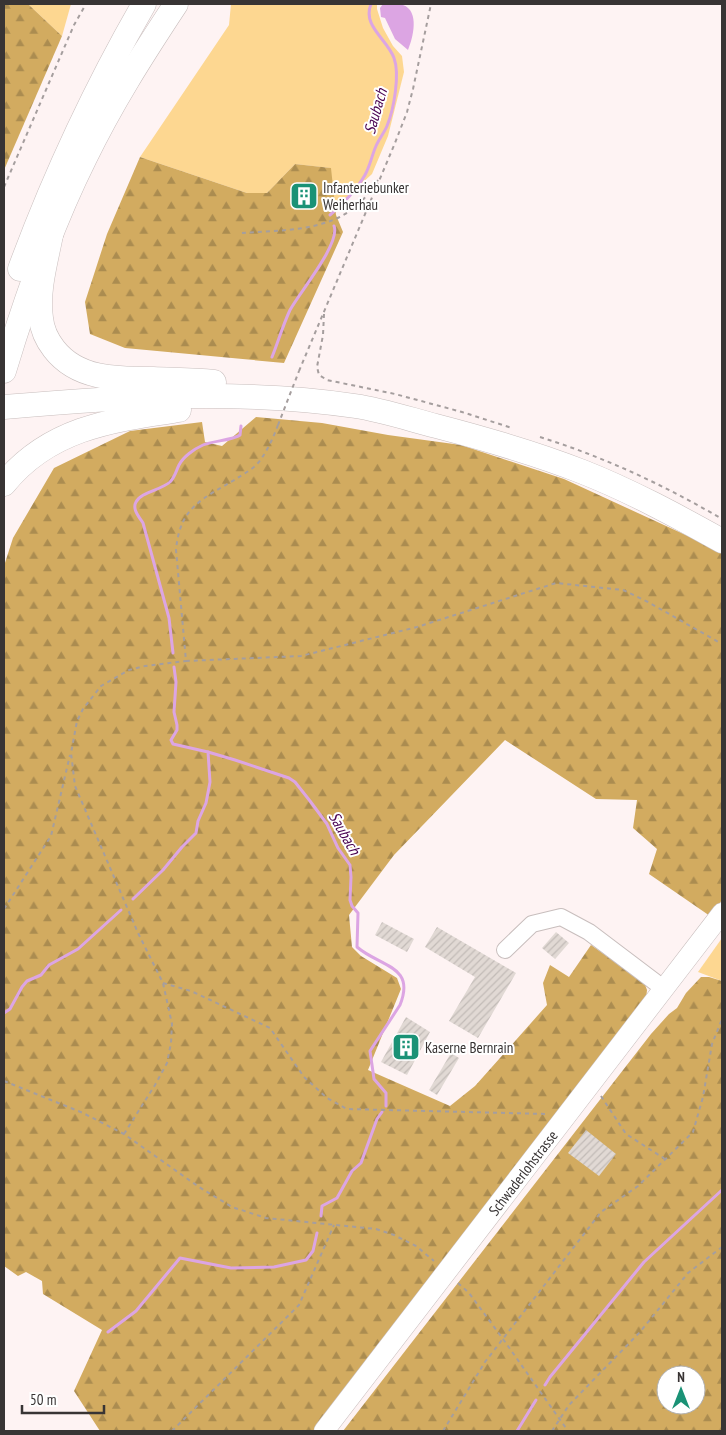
<svg xmlns="http://www.w3.org/2000/svg" width="726" height="1435" font-family="'PT Sans Narrow',sans-serif">
  <style>
    .grass { fill: #fdd791 }
    .forest { fill: url(#forest-firs); fill-rule: evenodd }
    .water { fill: #dca5e3 }
    .lines { fill: none; stroke-linecap: round; stroke-linejoin: round }
    .stream { stroke: #dca5e3; stroke-width: 3 }
    .building { fill: url(#building-hatch) }
    .minor-casing { stroke: #c8bebd; stroke-width: 18 }
    .major-casing { stroke: #c8bebd; stroke-width: 21 }
    .highway-casing { stroke: #c8bebd; stroke-width: 25 }
    .path { stroke: #a59e9e; stroke-width: 2; stroke-dasharray: 4 4; stroke-linecap: butt }
    .minor { stroke: #fff; stroke-width: 16 }
    .major { stroke: #fff; stroke-width: 20 }
    .highway { stroke: #fff; stroke-width: 24 }
    .path-bridge { stroke: #a59e9e; stroke-width: 2; stroke-dasharray: 4 4; stroke-linecap: butt }
    .labels { text-anchor: middle; dominant-baseline: central; stroke-width: 4; stroke-linejoin: round; paint-order: stroke }
    .poi-label { font-size: 15px; fill: #383434; stroke: #fff; text-anchor: start }
    .street-label { font-size: 15px; fill: #383434; stroke: #fff }
    .water-label { font-size: 16px; font-style: italic; fill: #490352; stroke: #fff }
  </style>
  <defs>
    <pattern id="forest-firs" width="22" height="20" patternUnits="userSpaceOnUse" patternTransform="scale(1.25)"><rect width="22" height="20" fill="#d2ab60"/><path d="M5 1l3.5 6h-7zM16 11l3.5 6h-7z" fill="#ab8c50"/></pattern>
    <pattern id="building-hatch" width="6" height="6" patternUnits="userSpaceOnUse" patternTransform="scale(1.25)"><rect width="6" height="6" fill="#e1d9d4"/><path d="M-1 1l2-2M0 6l6-6M5 7l2-2" fill="none" stroke="#c2bbb7"/></pattern>
  </defs>
  <rect width="100%" height="100%" fill="#fef3f3"/>
  <g class="grass">
    <polygon points="28,4 71,4 62,36"/>
    <polygon points="231,4 377,4 377,9 383,28 393,46 402,56 404,72 388,136 372,174 335,208 330,168 295,164 267,193 247,193 140,157 229,25"/>
    <polygon points="722,938 722,981 698,972"/>
  </g>
  <g class="forest">
    <polygon points="4,4 28,4 62,36 4,170"/>
    <polygon points="140,157 247,193 267,193 295,164 331,168 336,215 343,232 284,363 125,348 90,334 85,302 107,234"/>
    <polygon points="256,417 322,423 388,435 461,445 564,479 690,537 722,554 722,900 710,916 649,874 657,849 633,828 637,800 596,799 505,740 394,855 349,915 352,947 361,956 397,978 401,989 368,1070 450,1106 475,1086 547,1005 543,983 550,965 569,977 591,945 644,982 647,990 646,999 315,1431 100,1431 74,1391 102,1330 43,1294 42,1281 26,1272 18,1276 4,1266 4,566 13,538 54,468 130,431 202,422 205,442 222,446"/>
    <path d="M701,977H709L722,981V1431H343L651,1034L669,1014L677,1008L686,993ZM666,1375H696V1405H666Z"/>
  </g>
  <path class="water" d="M383,4C389,4 398,2 403,5C420,11 413,38 408,50L395,39L385,18L381,17L380,8Z"/>
  <g class="lines">
    <g class="stream">
      <path d="M330,215C342,205 357,189 365,175C370,166 372,155 376,146C379,139 384,133 387,126C394,109 400,74 394,58C387,39 362,26 371,4"/>
      <path d="M272,357C278,342 283,325 290,310C299,293 341,243 334,226"/>
      <path d="M173,653L169,618L143,523C139,517 132,509 136,502C141,492 161,490 170,482C175,477 176,471 179,465C183,457 194,449 203,445C212,441 234,440 240,435L241,426"/>
      <path d="M208,752L235,760L289,778L295,782L310,801L327,824L338,848L350,865L351,877L350,900L352,906L358,913L357,947C380,967 416,965 400,1005L370,1051L374,1079L386,1093V1106"/>
      <polyline points="133,899 163,870 182,847 196,833 198,821 206,803 210,782 208,752 173,744 171,740 177,730 177,725 174,712 176,682 174,667"/>
      <polyline points="4,1013 10,1009 22,987 27,981 41,975 49,965 78,949 121,910"/>
      <polyline points="321,1216 322,1206 337,1198 352,1171 361,1163 377,1119 382,1112"/>
      <polyline points="108,1332 136,1311 180,1258 231,1268 274,1267 306,1260 313,1251 317,1233"/>
      <polyline points="545,1385 550,1377 644,1262 722,1190"/>
      <polyline points="517,1431 536,1400"/>
    </g>
  </g>
  <g class="building">
    <polygon points="294,191 315,191 312,209 293,201"/>
    <polygon points="382,922 414,939 407,952 375,935"/>
    <polygon points="437,927 516,973 478,1038 449,1021 475,977 425,947"/>
    <polygon points="556,932 569,943 555,959 542,948"/>
    <polygon points="406,1017 430,1032 407,1075 381,1062"/>
    <polygon points="451,1053 459,1058 437,1095 429,1090"/>
    <polygon points="586,1130 616,1154 599,1176 568,1153"/>
  </g>
  <g class="lines">
    <defs>
      <polyline id="minor" points="505,950 532,924 561,917 589,932 663,988"/>
      <g id="major">
        <path id="s1" d="M324,1431L722,913"/>
      </g>
      <g id="highway">
        <path d="M51,235C46,261 37,291 41,318C42,329 47,340 54,349C78,380 118,379 153,379C173,380 194,380 214,382"/>
        <path d="M20,269C54,177 95,89 144,4"/>
        <path d="M4,371C26,298 51,226 85,158C111,104 143,54 176,4"/>
        <path d="M4,407C120,397 239,389 355,406C382,410 409,419 436,426C486,439 535,453 583,472C631,491 677,516 722,541"/>
        <path d="M4,484C49,428 112,420 179,410"/>
      </g>
    </defs>
    <use href="#minor" class="minor-casing"/>
    <use href="#major" class="major-casing"/>
    <use href="#highway" class="highway-casing"/>
    <g class="path">
      <polyline points="4,187 74,25 86,4"/>
      <path d="M242,233C279,230 321,232 353,209C363,202 371,189 378,180"/>
      <polyline points="324,314 323,335 317,367 319,375 327,380 395,394 462,412 512,428"/>
      <polyline points="299,371 395,143 407,112 413,89 431,4"/>
      <path d="M278,425C273,438 267,452 258,463C252,470 243,474 236,479C203,499 180,506 176,550L186,661L301,656L417,627L556,583L623,590L648,602L722,644"/>
      <path d="M540,437C604,457 664,485 722,519"/>
      <polyline points="4,909 51,836 70,755"/>
      <polyline points="163,983 191,991 270,1028 304,1077 327,1098 347,1109 547,1114"/>
      <polyline points="4,1081 83,1113 124,1134 199,1187 232,1207 266,1218 376,1229 394,1235 416,1246 434,1261"/>
      <polyline points="601,1096 626,1134 665,1159"/>
      <polyline points="124,1134 155,1085 167,1063 171,1043 172,1024 163,983 138,933 75,786 71,753 77,721 83,709 101,686 129,670 145,666 186,661"/>
      <polyline points="458,1283 469,1293 503,1339 568,1431"/>
      <polyline points="172,1431 299,1305 334,1225"/>
      <polyline points="443,1431 485,1362 601,1212 638,1186 693,1132 703,1097 712,1044 722,1019"/>
      <polyline points="552,1431 569,1405 640,1332 688,1273 722,1247"/>
    </g>
    <use href="#minor" class="minor"/>
    <use href="#major" class="major"/>
    <use href="#highway" class="highway"/>
    <polyline class="path-bridge" points="278,425 299,371"/>
  </g>
  <defs>
    <symbol id="building-square" viewBox="-11 -11 22 22"><rect x="-9" y="-9" width="18" height="18" rx="4" fill="#1a9276" stroke="#fff"/><path d="M-4-6H4V6H1V3H-1V6H-4ZM-2.5-4.3h1.7v1.8h-1.7ZM.8-4.3h1.7v1.8H.8ZM-2.5-1h1.7V.8h-1.7ZM.8-1h1.7V.8H.8Z" fill="#fff"/></symbol>
  </defs>
  <g fill-rule="evenodd">
    <use href="#building-square" x="288" y="180" width="32" height="32"/>
    <use href="#building-square" x="390" y="1031" width="32" height="32"/>
  </g>
  <g class="labels">
    <g class="poi-label">
      <text x="323" y="187">Infanteriebunker<tspan x="323" dy="17">Weiherhau</tspan></text>
      <text x="425" y="1047">Kaserne Bernrain</text>
    </g>
    <g class="street-label">
      <text stroke="none"><textPath href="#s1" startOffset="326">Schwaderlohstrasse</textPath></text>
    </g>
    <g class="water-label">
      <text transform="translate(375 111) rotate(-74)">Saubach</text>
      <text transform="translate(345 833) rotate(60)">Saubach</text>
    </g>
  </g>
  <rect width="726" height="1435" fill="none" stroke="#383434" stroke-width="10"/>
  <g transform="translate(681 1390)"><circle r="24" fill="#ffffff" stroke="#afaeae"/>
  <path d="M0-4L9 19L0 12L-9 19Z" fill="#1a9276"/>
  <text y="-8" font-size="14" font-weight="bold" text-anchor="middle" fill="#383434">N</text>
  </g>
  <path d="M22 1405v8h82v-8" fill="none" stroke="#383434" stroke-width="2.5"/>
  <text x="30" y="1405" font-size="15" fill="#383434" stroke="#ffffff" stroke-width="4" paint-order="stroke">50 m</text>
</svg>
